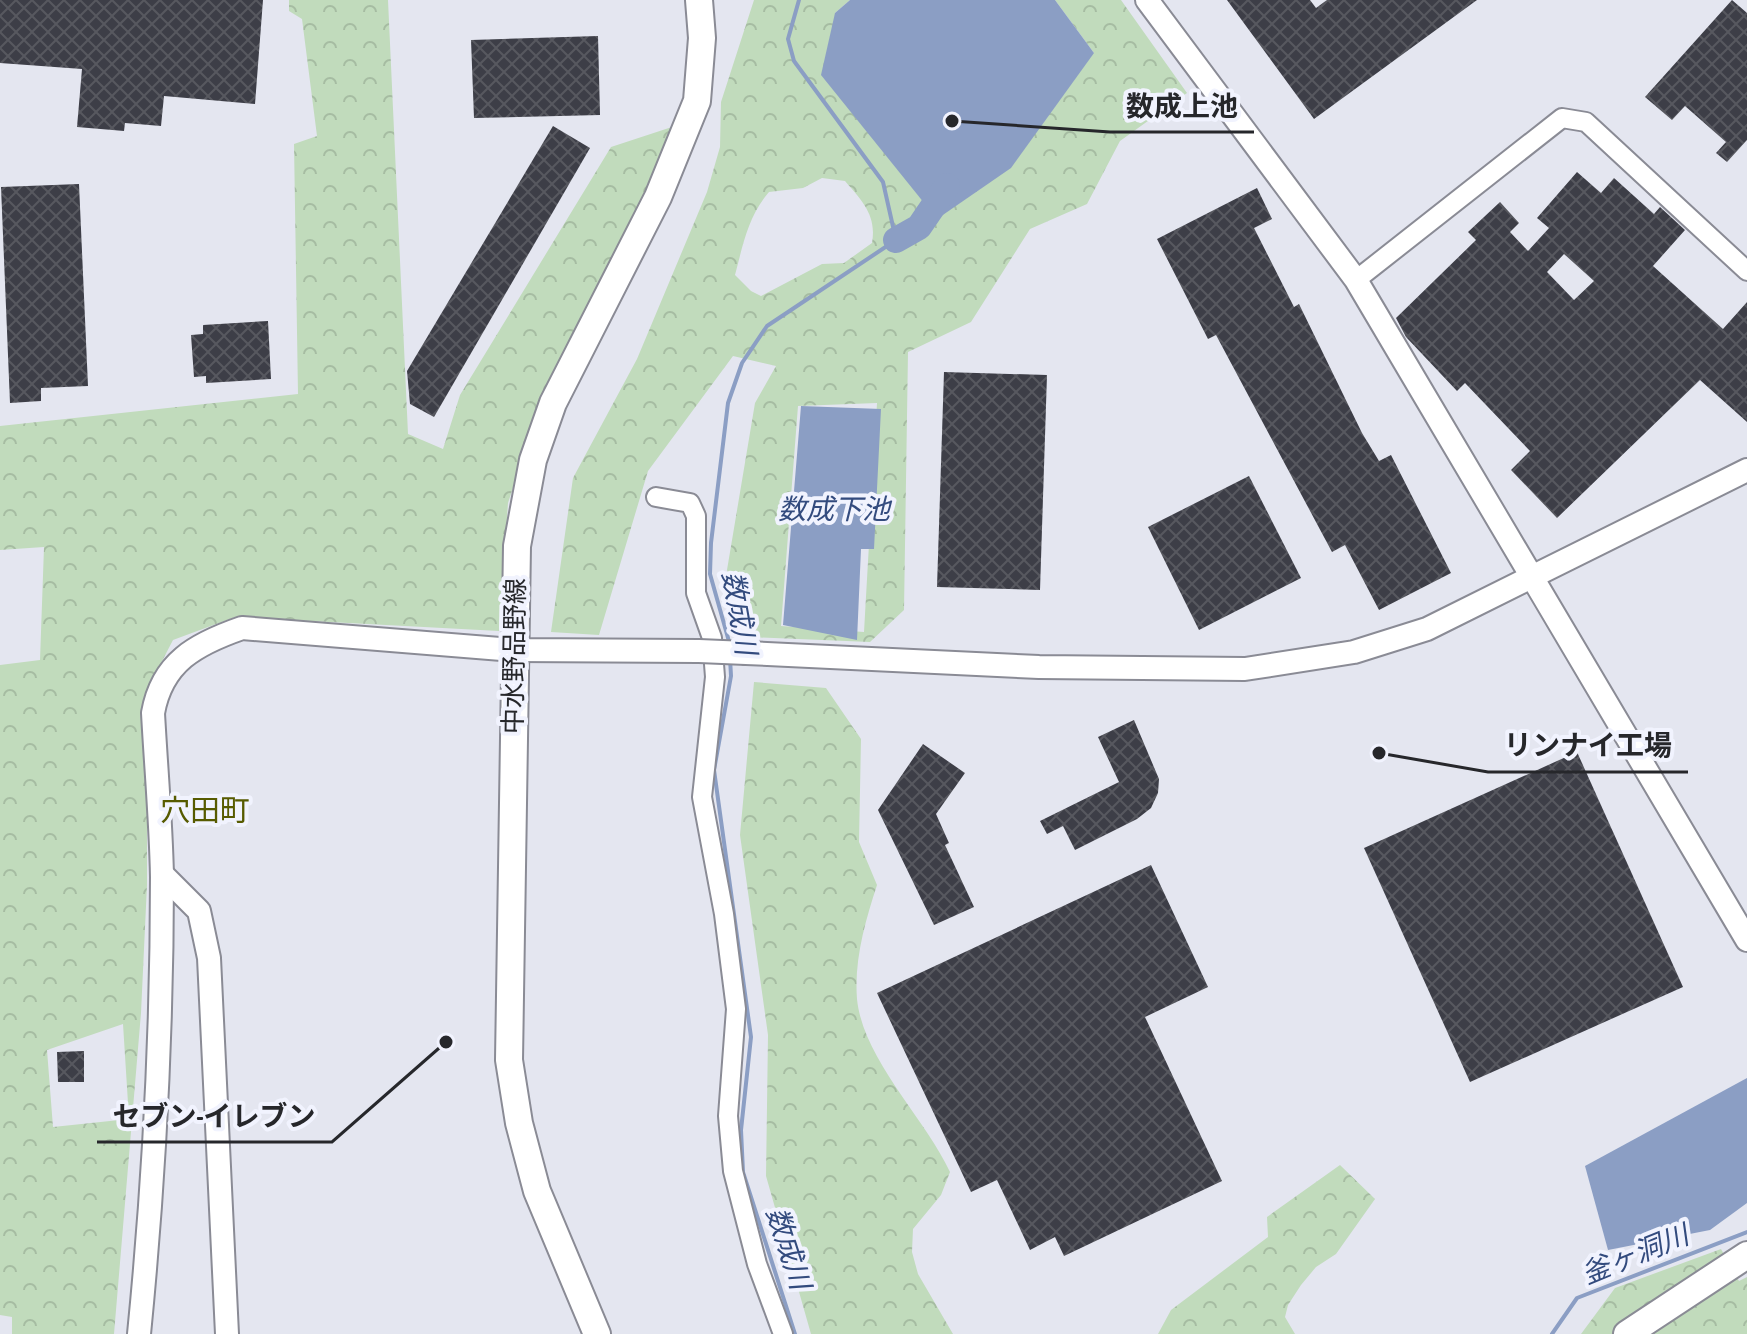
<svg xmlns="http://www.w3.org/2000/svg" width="1747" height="1334" font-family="'Asap Condensed','Noto Sans JP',sans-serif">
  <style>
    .forest { fill: url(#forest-crowns); fill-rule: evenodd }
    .water { fill: #8b9ec4 }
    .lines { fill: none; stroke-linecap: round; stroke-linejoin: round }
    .stream { stroke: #8b9ec4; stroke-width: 4 }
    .river { stroke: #8b9ec4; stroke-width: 26 }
    .building { fill: url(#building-cross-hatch); fill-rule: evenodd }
    .minor-casing { stroke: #8a8b95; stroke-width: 22 }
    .tertiary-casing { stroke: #8a8b95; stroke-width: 26 }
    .secondary-casing { stroke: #8a8b95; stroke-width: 30 }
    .minor { stroke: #fff; stroke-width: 18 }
    .tertiary { stroke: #fff; stroke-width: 22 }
    .secondary { stroke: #fff; stroke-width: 26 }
    .tertiary-bridge-casing { stroke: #8a8b95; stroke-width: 26; stroke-linecap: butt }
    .tertiary-bridge { stroke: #fff; stroke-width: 22 }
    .labels { text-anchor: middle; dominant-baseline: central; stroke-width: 8; stroke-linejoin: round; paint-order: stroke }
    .street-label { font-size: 26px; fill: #26272b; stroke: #f1f3fe }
    .water-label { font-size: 28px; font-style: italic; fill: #334b7e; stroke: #f1f3fe }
    .quarter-label { font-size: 30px; fill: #575b01; stroke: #f1f3fe }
    .leader { fill: none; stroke: #26272b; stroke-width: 3 }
    .callout-dot { fill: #26272b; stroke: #f1f3fe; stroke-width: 3 }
    .callout-label { font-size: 28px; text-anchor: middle; font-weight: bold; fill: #26272b; stroke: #f1f3fe; stroke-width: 8; stroke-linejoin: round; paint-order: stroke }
  </style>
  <defs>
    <pattern id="forest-crowns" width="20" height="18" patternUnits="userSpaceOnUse" patternTransform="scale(2)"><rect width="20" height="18" fill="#c1dbbc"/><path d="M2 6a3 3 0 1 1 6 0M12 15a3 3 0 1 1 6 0" fill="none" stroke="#a6bca2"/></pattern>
    <pattern id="building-cross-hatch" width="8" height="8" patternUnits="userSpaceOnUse" patternTransform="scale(2)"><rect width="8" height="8" fill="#3d3e47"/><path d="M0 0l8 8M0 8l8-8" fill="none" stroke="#57585f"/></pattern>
  </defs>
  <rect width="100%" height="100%" fill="#e4e6f0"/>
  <g class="forest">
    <path d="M289,0H388L408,434L443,449L460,395L611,147L678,125L537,414L508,503L499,631L235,617L173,640L147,690V885L141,1013L114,1334H12V1317L0,1315V665L40,660L44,547L0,550V426L298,394L294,144L317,136L302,19L289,11ZM123,1024L129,1119L53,1127L47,1050Z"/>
    <path d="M754,0H850L835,13L1094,53L1055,0H1121L1187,93L1120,141L1087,204L1030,229L971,322L908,352L904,610L870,642L747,637L727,570L755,403L776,366L733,356L648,471L599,635L551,632L573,478L637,359L707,192L720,147L721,102ZM822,178L845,181C862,201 877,215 872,243L844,263L822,264L761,296L751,291L735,275C743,245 748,216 769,192L803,188ZM877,403L864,632L781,626L798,406Z"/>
    <path d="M754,682L826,688L861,739L859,842L877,885C865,922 854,960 857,999C863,1059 925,1118 950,1172L941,1195L913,1229L912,1252L918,1274L953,1334H811L766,1176L768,1035L740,835Z"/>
    <polygon points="1340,1165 1375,1199 1336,1254 1316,1267 1301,1285 1288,1305 1285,1317 1295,1334 1158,1334 1171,1310 1268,1237 1267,1217"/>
    <polygon points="1721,1249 1739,1281 1747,1277 1747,1334 1581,1334 1615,1288"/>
  </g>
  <g class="water">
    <polygon points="850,0 1055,0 1094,53 1011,168 937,219 821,75 835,13"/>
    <polygon points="801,406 881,409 874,549 861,549 857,640 783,625"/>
    <polygon points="1747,1078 1747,1203 1710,1230 1608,1250 1585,1166"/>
  </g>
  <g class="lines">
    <g class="stream">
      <polyline points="730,645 710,574 711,543 728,403 742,363 767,326 896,240 883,182 794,61 788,39 799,0"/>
      <polyline points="730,658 731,676 714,770 751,1037 741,1130 743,1172 795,1334"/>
      <polyline points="1552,1334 1577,1298 1747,1232"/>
    </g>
    <polyline class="river" points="896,240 919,227 947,186"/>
  </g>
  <g class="building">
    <polygon points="0,0 263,0 255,104 164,96 161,126 125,123 124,131 77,127 82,69 0,63"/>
    <polygon points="1227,0 1310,0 1316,8 1327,0 1477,0 1314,119"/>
    <polygon points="1732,0 1747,13 1747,140 1727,162 1716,153 1726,142 1685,106 1672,120 1645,97"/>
    <polygon points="598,36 600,115 474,118 471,40"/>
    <polygon points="553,126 590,148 434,417 410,404 407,371"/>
    <path d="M1577,172L1601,193L1614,178L1654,214L1660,207L1685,230L1653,266L1723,329L1747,302V422L1700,380L1557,518L1511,470L1530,451L1465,383L1457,391L1406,337L1396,318L1476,240L1468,232L1500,202L1519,223L1510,232L1528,251L1549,228L1537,218ZM1564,254L1594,281L1574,300L1547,272Z"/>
    <polygon points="79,184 88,386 41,388 41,401 10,403 1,187"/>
    <polygon points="1257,188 1272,219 1254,228 1294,307 1299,304 1362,433 1379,461 1391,455 1451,573 1379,610 1345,545 1332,552 1216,335 1208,339 1157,239"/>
    <polygon points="268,321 271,379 206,383 206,376 194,377 191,335 203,334 203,325"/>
    <polygon points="944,372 1047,375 1040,590 937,587"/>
    <polygon points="1249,476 1301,578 1199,630 1148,527"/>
    <polygon points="1134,720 1159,779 1158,793 1151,808 1137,819 1075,850 1063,826 1047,834 1040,821 1119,782 1098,737"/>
    <polygon points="923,744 965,773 936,814 949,843 945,845 974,907 934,925 878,810"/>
    <polygon points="1577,752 1683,987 1470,1082 1364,848"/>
    <polygon points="1151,865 1208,987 1145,1017 1222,1181 1064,1256 1055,1237 1030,1250 997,1180 971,1192 877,993"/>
    <polygon points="84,1051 84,1082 58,1082 57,1052"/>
  </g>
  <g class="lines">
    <defs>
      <g id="minor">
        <polyline points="1356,280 1562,118 1586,122 1747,271"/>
        <polyline points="656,497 690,503 696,516 696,593 712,638 715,677 702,797 724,914 736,1009 728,1116 733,1171 757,1264 783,1334"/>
      </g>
      <g id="tertiary">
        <polyline points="1147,0 1356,280 1747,940"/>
        <polyline points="746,653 1039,667 1245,669 1354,652 1427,629 1747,470"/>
        <polyline points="162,874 199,911 209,958 227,1334"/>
        <path d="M139,1334C154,1183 162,1029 162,877C161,823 156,768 153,713C162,662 196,644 242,628L514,650L699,651"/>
      </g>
      <g id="secondary">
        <polyline points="597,1334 537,1191 519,1123 509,1060 517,546 533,460 553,403 658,197 697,101 702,38 699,0"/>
        <polyline points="1627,1334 1747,1255"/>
      </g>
    </defs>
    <use href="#minor" class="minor-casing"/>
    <use href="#tertiary" class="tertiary-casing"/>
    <use href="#secondary" class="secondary-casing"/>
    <use href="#minor" class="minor"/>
    <use href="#tertiary" class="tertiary"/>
    <use href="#secondary" class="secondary"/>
    <defs>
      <polyline id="tertiary-bridge" points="699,651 746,653"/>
    </defs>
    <use href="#tertiary-bridge" class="tertiary-bridge-casing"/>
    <use href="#tertiary-bridge" class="tertiary-bridge"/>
  </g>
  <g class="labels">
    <g class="street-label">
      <text transform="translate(514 656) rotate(-89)">中水野品野線</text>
    </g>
    <g class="water-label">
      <text x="834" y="509">数成下池</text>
      <text transform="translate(740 613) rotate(80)">数成川</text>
      <text transform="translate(789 1248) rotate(72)">数成川</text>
      <text transform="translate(1635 1254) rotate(-22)">釜ヶ洞川</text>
    </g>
    <g class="quarter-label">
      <text x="205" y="810">穴田町</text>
    </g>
  </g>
  <path class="leader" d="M952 121L1110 132H1254M1379 753L1488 772H1688M446 1042L332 1142H97"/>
  <g class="callout-dot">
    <circle cx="952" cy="121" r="8"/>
    <circle cx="1379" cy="753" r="8"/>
    <circle cx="446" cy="1042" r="8"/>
  </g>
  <g class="callout-label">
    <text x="1182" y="116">数成上池</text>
    <text x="1588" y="755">リンナイ工場</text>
    <text x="214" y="1126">セブン-イレブン</text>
  </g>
</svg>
